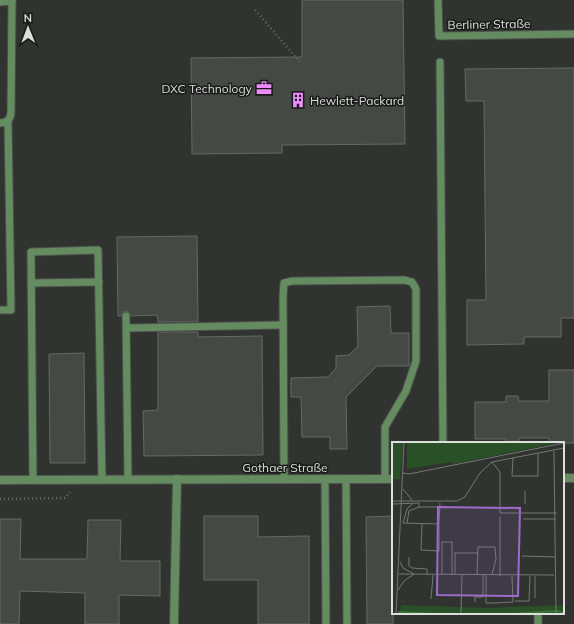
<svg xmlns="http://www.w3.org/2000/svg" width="574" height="624" font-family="Mulish,sans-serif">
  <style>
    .building { fill: #454944; stroke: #666a66 }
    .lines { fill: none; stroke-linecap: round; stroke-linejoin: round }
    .lane-casing { stroke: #4c4f4b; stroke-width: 9 }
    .street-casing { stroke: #4c4f4b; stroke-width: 10 }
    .path { stroke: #686b68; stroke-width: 2.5; stroke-dasharray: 1 3; stroke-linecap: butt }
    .lane { stroke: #648c60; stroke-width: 7 }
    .street { stroke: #648c60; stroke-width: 8 }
    .labels { text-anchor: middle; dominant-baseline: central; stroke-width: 3; stroke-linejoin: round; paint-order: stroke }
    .street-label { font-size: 12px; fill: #dcdfdc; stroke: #191a19 }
    .poi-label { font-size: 12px; fill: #dcdfdc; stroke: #191a19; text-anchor: end }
    .inset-river { fill: none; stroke: #387534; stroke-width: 2 }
    .inset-road { fill: none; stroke: #757874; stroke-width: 1 }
    .view { fill: #9d6bc9; fill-opacity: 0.15; stroke: #9d6bc9; stroke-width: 2 }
    .inset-edge { fill: none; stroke: #dcdfdc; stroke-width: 2 }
  </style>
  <rect width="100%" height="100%" fill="#30332f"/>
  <g class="building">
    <polygon points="302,0 403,0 405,144 282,145 282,153 192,154 191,58 302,57"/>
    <polygon points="574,68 574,318 561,318 561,337 524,337 524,344 467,345 467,300 486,300 484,101 466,101 465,69"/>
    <polygon points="197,236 198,322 158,322 157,315 131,316 129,312 126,311 123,312 121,316 118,316 117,237"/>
    <polygon points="390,306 391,333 409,333 409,366 377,366 346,397 347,449 330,449 330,437 302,437 301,397 291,397 291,378 328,377 336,368 336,356 349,355 358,346 357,307"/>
    <polygon points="158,332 198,332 198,337 262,336 263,455 144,456 143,411 158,410"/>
    <polygon points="84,353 85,463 50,463 49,354"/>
    <polygon points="549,370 574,370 574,443 549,443 549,438 519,438 519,443 506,443 506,439 475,439 475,402 506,402 506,396 518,396 519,401 549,401"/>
    <polygon points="204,516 258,516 258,537 309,536 309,624 258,624 258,580 204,580"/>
    <polygon points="393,516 393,624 367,624 366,517"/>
    <polygon points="0,519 21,519 20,559 87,559 88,520 121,520 120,561 160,561 160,596 119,595 119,624 85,624 85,593 20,591 19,624 0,624"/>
  </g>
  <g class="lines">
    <defs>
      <g id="lane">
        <polyline points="438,0 439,36 574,34"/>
        <polyline points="0,2 12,1"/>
        <polyline points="440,62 443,443"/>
        <path d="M0,123C7,123 11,119 11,112L12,0"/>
        <polyline points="31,283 99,282"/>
        <polyline points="0,310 11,310 8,121"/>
        <polyline points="126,316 128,479"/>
        <polyline points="127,328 283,325"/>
        <polyline points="284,479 283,296 284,283 292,281 404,280 412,282 416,289 416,361 406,391 385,427 385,479"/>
        <polyline points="325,479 326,624"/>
        <polyline points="346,479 347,624"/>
        <polyline points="33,480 31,252 98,250 102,480"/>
        <polyline points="538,624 538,613"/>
      </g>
      <g id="street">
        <polyline points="563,478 574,478"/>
        <polyline points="0,480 393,479"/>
        <polyline points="174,624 177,479"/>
      </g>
    </defs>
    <use href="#lane" class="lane-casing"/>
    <use href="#street" class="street-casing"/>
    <g class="path">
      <polyline points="255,10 300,62"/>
      <polyline points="0,499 65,498 70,492"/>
    </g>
    <use href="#lane" class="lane"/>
    <use href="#street" class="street"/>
  </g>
  <defs>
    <symbol id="office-bare" viewBox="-9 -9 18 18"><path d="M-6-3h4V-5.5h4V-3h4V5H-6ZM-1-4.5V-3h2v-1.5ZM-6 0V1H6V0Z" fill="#ec8cfa" stroke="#191a19" stroke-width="2.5" paint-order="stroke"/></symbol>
    <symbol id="building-bare" viewBox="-9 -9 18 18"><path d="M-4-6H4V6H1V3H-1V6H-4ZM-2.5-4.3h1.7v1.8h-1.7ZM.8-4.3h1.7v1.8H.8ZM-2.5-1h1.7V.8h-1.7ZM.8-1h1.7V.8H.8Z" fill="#ec8cfa" stroke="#191a19" stroke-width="2.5" paint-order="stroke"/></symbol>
  </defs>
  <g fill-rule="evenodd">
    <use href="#office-bare" x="253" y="77" width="22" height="22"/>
    <use href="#building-bare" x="287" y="89" width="22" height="22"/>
  </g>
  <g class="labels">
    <g class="street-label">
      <text transform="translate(489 24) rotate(-1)">Berliner Straße</text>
      <text x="285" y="467">Gothaer Straße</text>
    </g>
    <g class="poi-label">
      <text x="252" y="88">DXC Technology</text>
      <text x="310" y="100" text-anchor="start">Hewlett-Packard</text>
    </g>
  </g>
  <g transform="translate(392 442)">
    <rect width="172" height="172" fill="#30332f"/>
    <path d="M1,0H11L8,37H0ZM15,0H170L61,22L60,20L15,27ZM9,163L92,166L172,163V172H8Z" fill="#2a5027"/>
    <path class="inset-river" d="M6,170L45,172M118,172L165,169L172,171"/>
    <path class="inset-road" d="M162,9L164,172M121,16L120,34H146V12M100,20L108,30V71H165M11,31L17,32L172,1M11,47L20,58M1,59H65L73,55L88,31L100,20L172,6M27,61V65H48M1,62L27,61M133,62V49M131,77H164M11,81L47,82L48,61M11,81L15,67L20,62M15,81L17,69L27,65M30,82L29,108L47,109V82M63,111H86M130,114L163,115M17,115V124L20,126L35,127V133M8,120L11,126L22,132M7,132L162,133M50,133V100H60V133M63,133V110M85,133L86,105H103L104,117L100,133M94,133V161H103L121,160L120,134M108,134V74M6,148L12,139L22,132M143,156V134M39,157L41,133M123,159H137L138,134M83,160V155H91V133M4,172L12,0M69,172L70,133"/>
    <path class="view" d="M46,65L128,66L126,154L45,153Z"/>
    <rect width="172" height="172" class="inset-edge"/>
  </g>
  <g transform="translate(28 28) rotate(359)" stroke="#191a19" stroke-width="3" paint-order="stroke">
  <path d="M0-3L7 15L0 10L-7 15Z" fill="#dcdfdc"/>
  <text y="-6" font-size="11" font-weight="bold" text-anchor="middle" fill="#dcdfdc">N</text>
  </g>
</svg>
